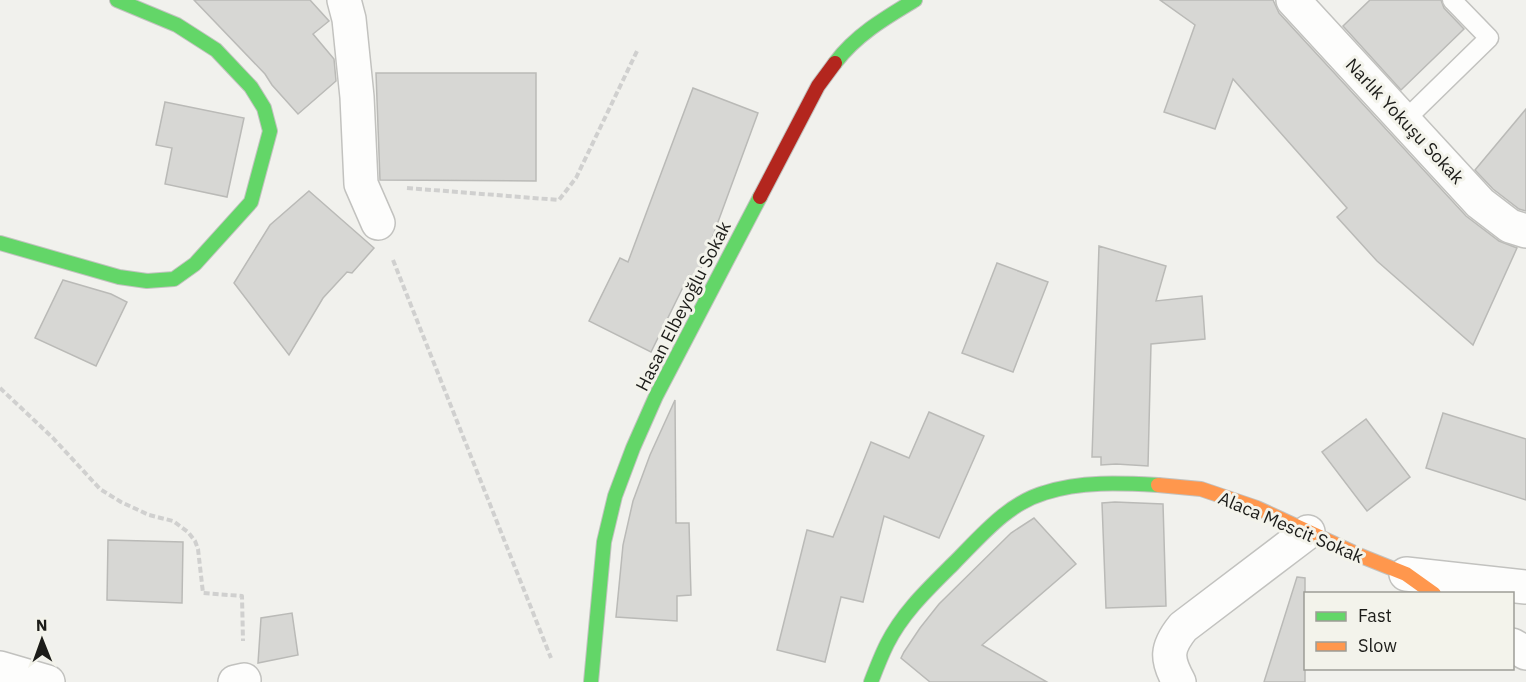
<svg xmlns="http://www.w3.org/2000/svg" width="1526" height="682" font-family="'IBM Plex Sans',sans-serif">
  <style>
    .building { fill: #d7d7d4; stroke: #babab7; stroke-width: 1.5 }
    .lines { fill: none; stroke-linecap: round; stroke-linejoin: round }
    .lane-casing { stroke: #c2c2bf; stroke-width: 21 }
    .street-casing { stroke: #c2c2bf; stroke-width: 36 }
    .fast-casing { stroke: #c2c2bf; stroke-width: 16 }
    .slow-casing { stroke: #c2c2bf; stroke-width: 16 }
    .jam-casing { stroke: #c2c2bf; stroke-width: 16 }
    .path { stroke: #d0d0cf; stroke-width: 4; stroke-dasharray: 6 3; stroke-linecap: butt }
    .lane { stroke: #fdfdfc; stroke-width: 18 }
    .street { stroke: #fdfdfc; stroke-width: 33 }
    .fast { stroke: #63d668; stroke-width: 14 }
    .slow { stroke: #ff974d; stroke-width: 14 }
    .jam { stroke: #b3261e; stroke-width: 14 }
    .labels { text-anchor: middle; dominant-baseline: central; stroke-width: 6; stroke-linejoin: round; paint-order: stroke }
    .street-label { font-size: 18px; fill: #1c1c19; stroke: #f3f3eb }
  </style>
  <rect width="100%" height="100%" fill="#f1f1ed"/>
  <g class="building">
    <polygon points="194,0 310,0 329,21 313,34 334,59 336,81 298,114 272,85 265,74"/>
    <polygon points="1160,0 1273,0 1279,13 1466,216 1499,241 1517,248 1473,345 1377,261 1337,217 1347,208 1233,79 1215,129 1164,112 1195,25"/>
    <polygon points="1370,0 1441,0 1444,8 1464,29 1401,90 1343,26"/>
    <polygon points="376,73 536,73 536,181 380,180"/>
    <polygon points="693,88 758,113 700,271 697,277 689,275 651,352 589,321 620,258 628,262"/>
    <polygon points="165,102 244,118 227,197 165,184 172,148 156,145"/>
    <polygon points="1526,109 1526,211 1519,209 1493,189 1475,170"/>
    <polygon points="309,191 374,248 352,273 347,272 323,298 289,355 234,283 270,225"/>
    <polygon points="1099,246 1166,266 1156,301 1202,296 1205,339 1151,344 1148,466 1116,464 1101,465 1101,457 1092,457"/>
    <polygon points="997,263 1048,282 1013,372 962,353"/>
    <polygon points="63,280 111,294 127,302 96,366 35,338"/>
    <polygon points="675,400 676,523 689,523 691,595 677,596 677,621 616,617 623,545 633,501 650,455"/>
    <polygon points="929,412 984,436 939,538 884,516 863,602 841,597 825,662 777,650 807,530 833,537 871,442 909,458"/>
    <polygon points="1443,413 1526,439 1526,500 1426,468"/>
    <polygon points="1366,419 1410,477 1367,511 1322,452"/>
    <polygon points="1115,502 1163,504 1166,606 1106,608 1102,503"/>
    <polygon points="1034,518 1076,564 982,645 1047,682 930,682 901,658 904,652 920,628 939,604 1011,533"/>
    <polygon points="108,540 183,542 182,603 107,600"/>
    <polygon points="1297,577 1305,578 1305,682 1264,682"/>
    <polygon points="292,613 298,655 258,663 261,618"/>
  </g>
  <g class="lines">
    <defs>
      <polyline id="lane" points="1405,120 1489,38 1452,0"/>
      <g id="street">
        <polyline points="344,0 349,19 357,97 361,184 378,223"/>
        <polyline points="1293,0 1480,203 1510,226 1526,231"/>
        <polyline points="1406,574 1526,587"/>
        <polyline points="1512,645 1526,653"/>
        <polyline points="0,668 48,682"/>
        <polyline points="235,682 244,680"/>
        <path d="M1179,682C1166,659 1166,648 1183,627L1308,532"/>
      </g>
      <g id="fast">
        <path d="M835,63C856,35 885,18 915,0"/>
        <polyline points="0,243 119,277 147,281 174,279 195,264 251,202 270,131 264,108 251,87 216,50 177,25 117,0"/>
        <polyline points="591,682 604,542 615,496 633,448 656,396 760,197"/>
        <path d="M871,682C876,669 881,656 887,644C903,612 929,588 954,563C981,536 1007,504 1044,493C1081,481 1120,483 1158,485"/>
      </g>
      <polyline id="slow" points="1158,485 1201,489 1257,508 1361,556 1406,574 1434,594"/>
      <polyline id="jam" points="760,197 818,86 835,63"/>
    </defs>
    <use href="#lane" class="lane-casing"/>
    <use href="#street" class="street-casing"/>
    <use href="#fast" class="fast-casing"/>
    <use href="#slow" class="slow-casing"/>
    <use href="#jam" class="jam-casing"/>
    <g class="path">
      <polyline points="407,188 559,200 576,178 638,49"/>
      <polyline points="393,260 551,658"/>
      <polyline points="0,388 53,438 100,489 121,502 149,515 173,521 188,532 195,541 198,549 203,593 242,596 243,641"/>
    </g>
    <use href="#lane" class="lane"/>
    <use href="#street" class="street"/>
    <use href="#fast" class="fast"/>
    <use href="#slow" class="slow"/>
    <use href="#jam" class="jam"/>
  </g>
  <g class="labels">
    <g class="street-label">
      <text transform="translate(1405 121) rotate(47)">Narlık Yokuşu Sokak</text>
      <text transform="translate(683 306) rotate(-63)">Hasan Elbeyoğlu Sokak</text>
      <text transform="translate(1291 527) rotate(23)">Alaca Mescit Sokak</text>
    </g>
  </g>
  <rect x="1304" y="592" width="210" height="78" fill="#f3f3eb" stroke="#9d9d97" stroke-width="1.5"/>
  <rect x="1316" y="612" width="30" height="9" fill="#63d668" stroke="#9d9d97" stroke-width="1.5"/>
  <text x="1358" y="622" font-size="18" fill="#1c1c19">Fast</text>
  <rect x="1316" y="642" width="30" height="9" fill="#ff974d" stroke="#9d9d97" stroke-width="1.5"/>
  <text x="1358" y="652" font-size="18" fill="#1c1c19">Slow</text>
  <g transform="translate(42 640) rotate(359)" stroke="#f3f3eb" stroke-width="4.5" paint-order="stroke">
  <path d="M0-4.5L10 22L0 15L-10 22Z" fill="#1c1c19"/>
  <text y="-9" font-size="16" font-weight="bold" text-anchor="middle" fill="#1c1c19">N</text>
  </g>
</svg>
